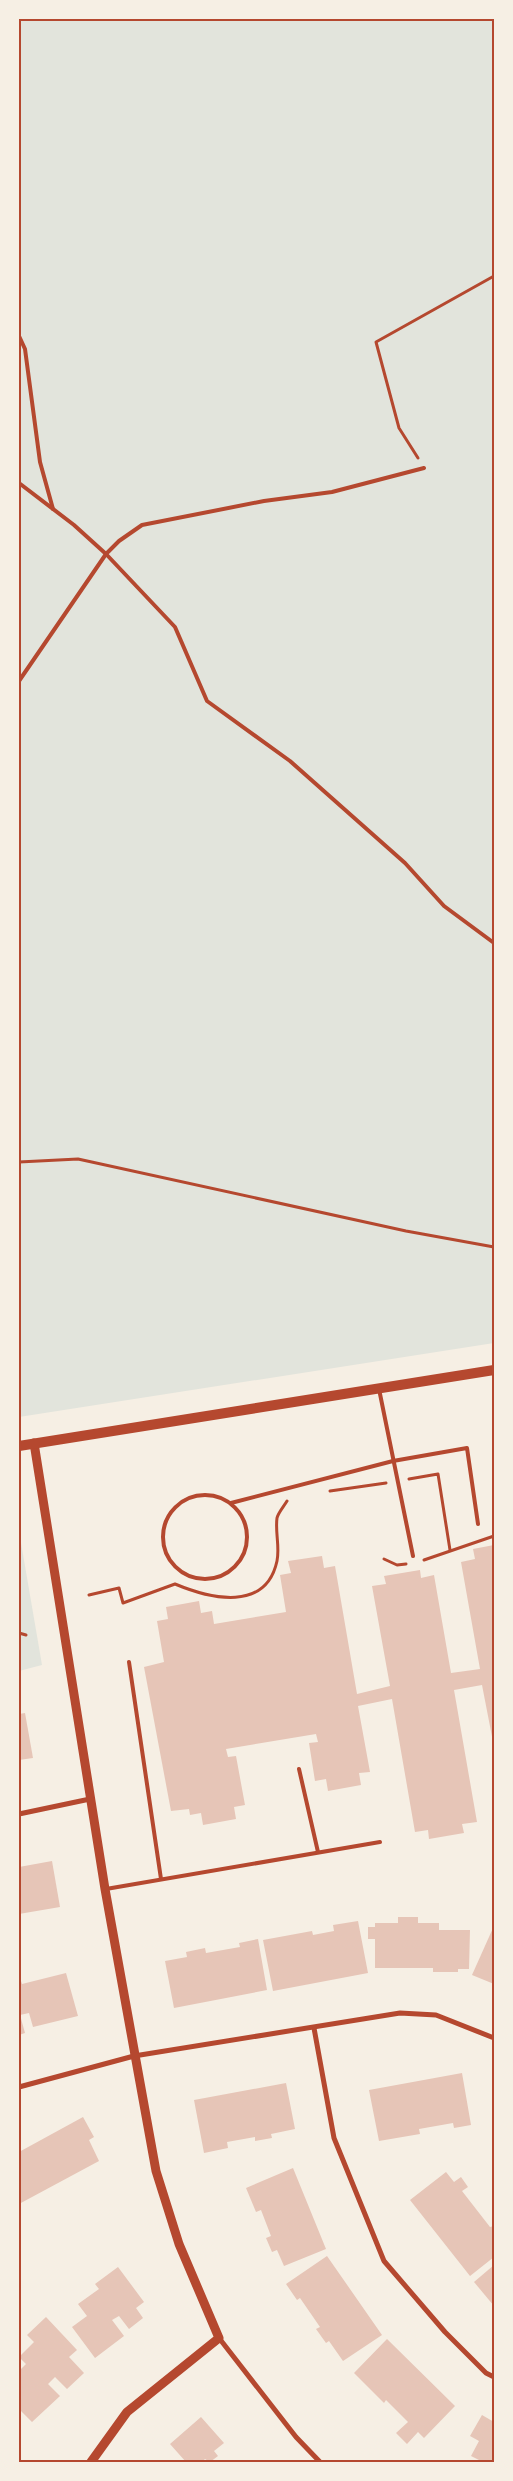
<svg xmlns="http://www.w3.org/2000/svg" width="513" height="2481" font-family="Figtree,sans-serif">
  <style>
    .green { fill: #e2e4dc }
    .building { fill: #e6c5b7 }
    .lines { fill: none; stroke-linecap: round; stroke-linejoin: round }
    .path { stroke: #b5482f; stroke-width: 3 }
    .service { stroke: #b5482f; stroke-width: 4 }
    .minor { stroke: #b5482f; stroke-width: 5 }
    .tertiary { stroke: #b5482f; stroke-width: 9 }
    .secondary { stroke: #b5482f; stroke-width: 10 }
    .neatline { fill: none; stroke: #b5482f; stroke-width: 2 }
  </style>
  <rect width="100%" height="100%" fill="#f6efe4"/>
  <g class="green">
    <polygon points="19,19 494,19 494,1343 19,1417"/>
    <polygon points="19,1531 42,1665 19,1671"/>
  </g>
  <g class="building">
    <polygon points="494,1545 494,1747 482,1685 454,1690 477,1822 462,1824 464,1833 429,1839 428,1830 415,1832 392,1699 358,1706 370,1772 359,1773 361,1785 328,1791 326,1779 315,1781 309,1743 318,1742 316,1734 226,1749 228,1757 236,1756 245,1805 234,1807 236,1819 203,1825 201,1813 190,1815 189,1809 171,1811 144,1667 164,1662 157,1621 168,1619 166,1607 199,1601 201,1613 212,1611 214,1624 286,1612 280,1575 291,1573 288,1561 322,1556 324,1568 335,1566 357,1694 390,1686 372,1586 386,1584 384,1576 420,1570 421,1578 434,1575 451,1673 480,1669 461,1562 475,1559 473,1549"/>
    <polygon points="25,1713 33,1758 19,1760 19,1714"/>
    <polygon points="52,1861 60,1907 19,1914 19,1867"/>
    <polygon points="398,1917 418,1917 418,1923 439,1923 439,1930 470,1930 469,1969 458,1969 458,1972 433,1972 433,1968 375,1968 375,1939 368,1939 368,1927 375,1927 375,1923 398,1923"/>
    <polygon points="358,1921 368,1973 273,1991 263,1940 312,1931 313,1935 334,1931 333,1925"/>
    <polygon points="493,1928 494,1929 494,1984 472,1975"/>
    <polygon points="258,1939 267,1990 174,2008 165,1961 187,1957 186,1952 205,1948 206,1953 240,1947 239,1943"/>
    <polygon points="66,1973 78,2016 33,2027 29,2013 20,2015 25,2033 19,2035 19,1982 21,1981 22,1984"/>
    <polygon points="462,2073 471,2125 454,2128 453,2123 419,2129 420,2134 379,2141 369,2090"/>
    <polygon points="286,2083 295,2129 271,2134 272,2138 255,2141 255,2137 227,2142 228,2148 204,2153 194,2100"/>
    <polygon points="83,2117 94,2137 89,2140 99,2161 19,2204 19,2152"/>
    <polygon points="293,2168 326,2249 284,2266 277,2250 272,2252 266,2238 271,2236 261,2210 256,2212 246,2188"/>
    <polygon points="446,2172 454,2182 461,2177 468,2187 462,2191 490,2227 494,2226 494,2257 470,2276 410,2200"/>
    <polygon points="327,2256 382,2335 343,2361 329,2341 326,2343 316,2329 320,2327 300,2298 297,2300 286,2284"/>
    <polygon points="494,2265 494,2306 474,2282"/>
    <polygon points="118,2267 144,2302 136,2308 143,2318 129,2329 119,2316 112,2320 124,2336 95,2358 72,2327 87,2316 78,2304 99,2289 95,2284"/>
    <polygon points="46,2317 77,2350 69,2357 84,2373 67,2389 55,2377 48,2384 60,2396 32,2422 21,2411 19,2414 19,2371 26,2364 19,2357 34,2342 27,2335"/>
    <polygon points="387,2339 455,2406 424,2438 418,2432 407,2444 396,2433 408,2422 386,2400 384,2403 354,2373"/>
    <polygon points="482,2415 494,2422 494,2462 478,2462 479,2460 471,2456 479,2441 470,2436"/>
    <polygon points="201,2417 224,2443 214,2451 218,2456 210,2462 205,2459 202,2462 186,2462 170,2444"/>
  </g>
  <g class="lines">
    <g class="path">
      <polyline points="418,458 399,428 376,342 494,276"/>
      <polyline points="19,1162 78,1159 406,1231 494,1247"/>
      <polyline points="409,1479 438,1474 450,1550"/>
      <polyline points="330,1491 386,1483"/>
      <polyline points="384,1559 397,1565 406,1564"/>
      <polyline points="424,1560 494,1536"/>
      <path d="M89,1595L119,1588L123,1603L175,1584C211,1599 266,1612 277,1561C280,1547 275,1532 277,1518C278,1513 284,1506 287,1501"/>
      <polyline points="19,1633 26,1635"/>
    </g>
    <g class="service">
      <polyline points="19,336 25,349 40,462 53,509"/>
      <polyline points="19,483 74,525 106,554 175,627 207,701 290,761 405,863 444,906 494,943"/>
      <polyline points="19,681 106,554 119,541 142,525 264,501 332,492 424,468"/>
      <polyline points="379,1389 413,1556"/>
      <circle cx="205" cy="1537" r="42"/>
      <polyline points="231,1503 393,1461 467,1448 478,1524"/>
      <polyline points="129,1662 161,1879"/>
      <polyline points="299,1769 318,1852"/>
      <polyline points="106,1889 380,1842"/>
    </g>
    <g class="minor">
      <polyline points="19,1814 90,1799"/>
      <polyline points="314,2028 334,2138 384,2261 445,2332 486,2373 494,2377"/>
      <polyline points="19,2087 134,2056 400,2013 436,2015 494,2038"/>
      <polyline points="219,2338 296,2437 320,2462"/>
    </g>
    <polyline class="tertiary" points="34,1443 105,1889 156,2171 179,2244 219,2338 127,2412 91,2462"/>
    <polyline class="secondary" points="19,1446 494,1370"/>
  </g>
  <rect width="513" height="2481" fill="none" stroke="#f6efe4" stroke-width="40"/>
  <rect x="20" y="20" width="473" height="2441" class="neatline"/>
</svg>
